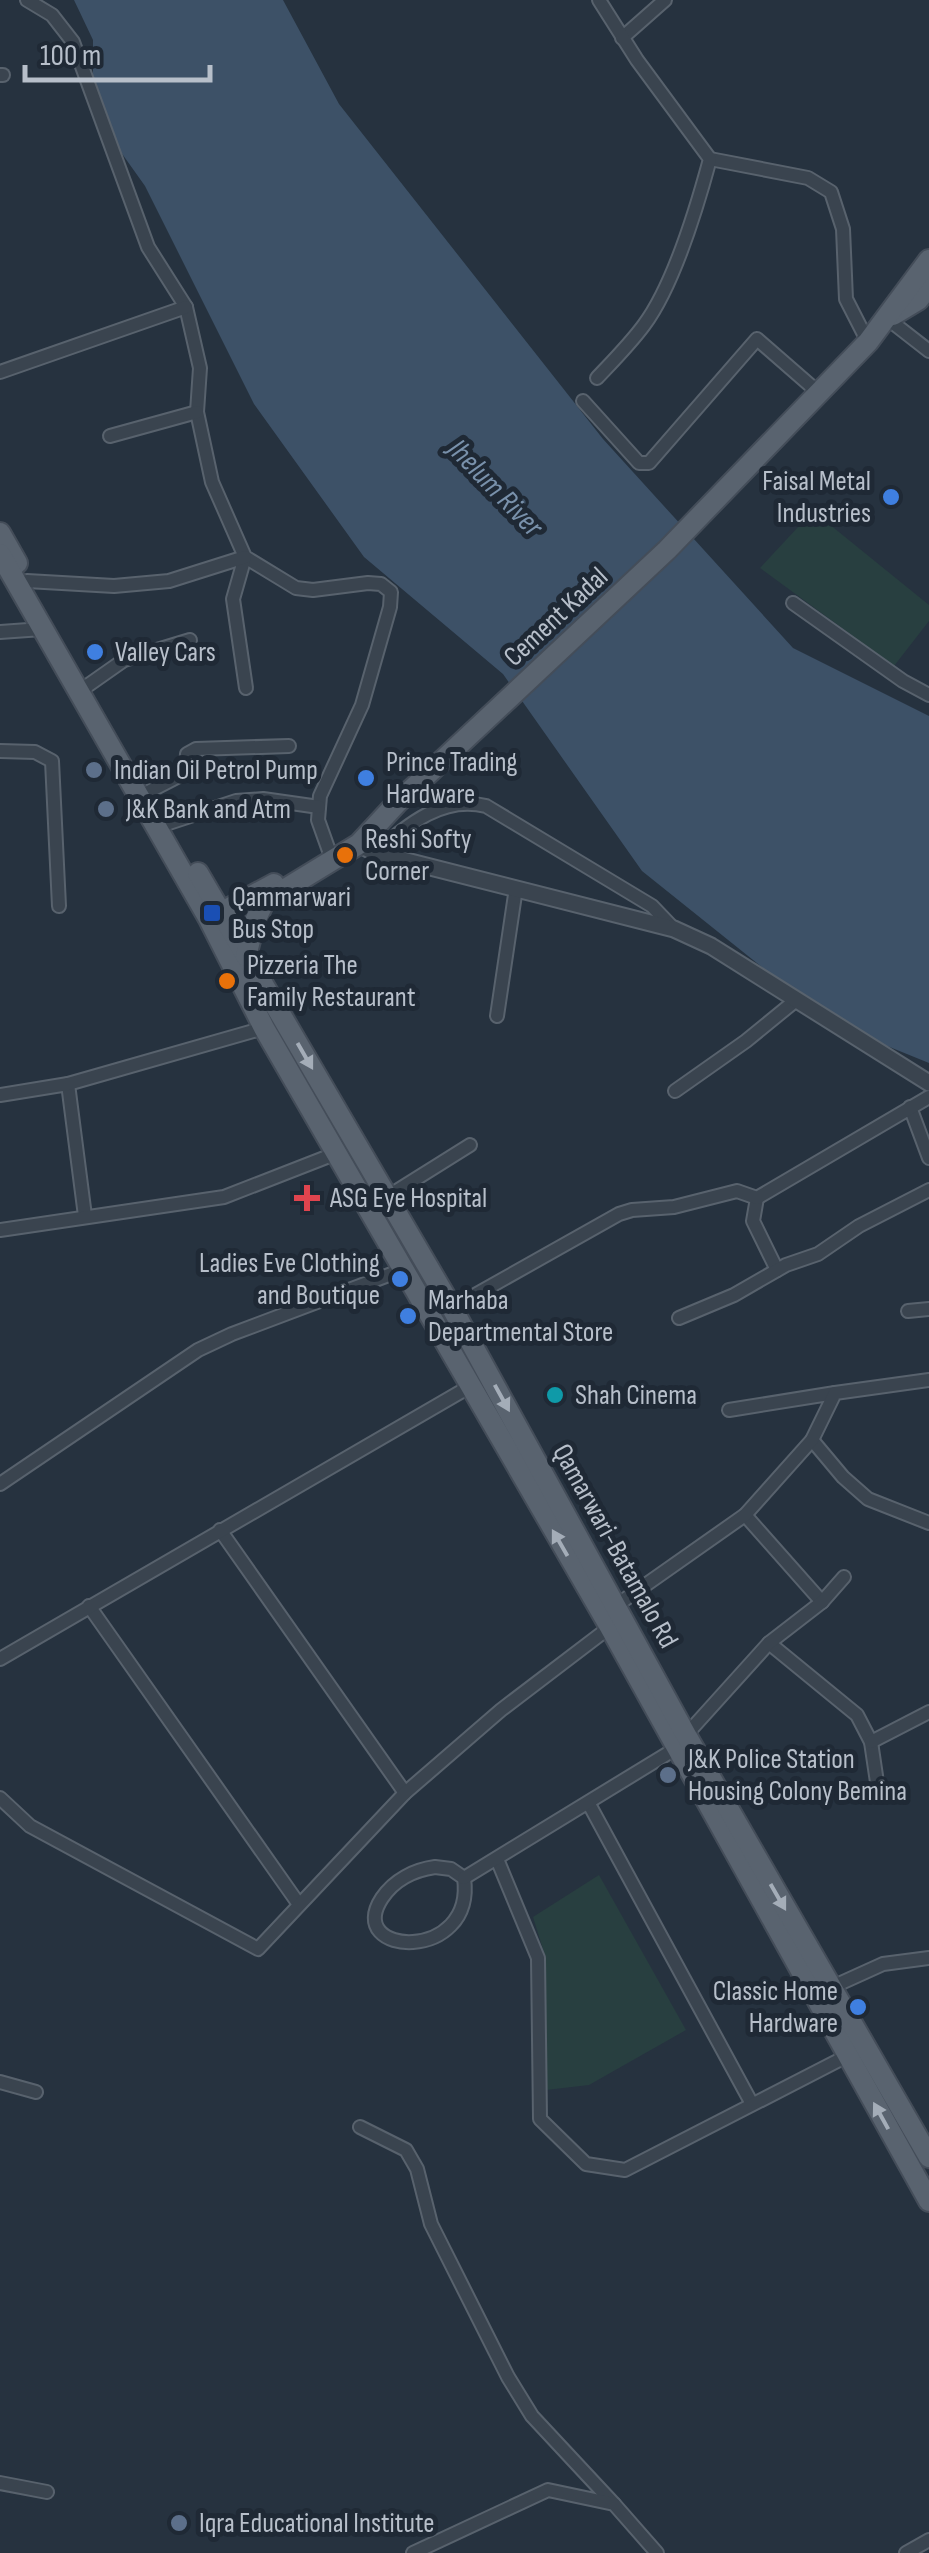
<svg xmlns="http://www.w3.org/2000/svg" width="929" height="2553" font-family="'Sofia Sans Condensed',sans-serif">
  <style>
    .green { fill: #283f40 }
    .water { fill: #3d5167 }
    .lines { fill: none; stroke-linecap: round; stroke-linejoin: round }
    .minor-casing { stroke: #58626d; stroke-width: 16 }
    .tertiary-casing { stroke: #58626d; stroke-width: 19 }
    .primary-casing { stroke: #444d59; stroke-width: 24 }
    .minor { stroke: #3a444f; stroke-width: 12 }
    .tertiary { stroke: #3a444f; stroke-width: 15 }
    .primary { stroke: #59636f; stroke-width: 20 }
    .oneway { fill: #a4adb8 }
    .shop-dot { fill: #3f7fe0; stroke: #1f2935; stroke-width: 4 }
    .service-dot { fill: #5c6f8a; stroke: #1f2935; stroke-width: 4 }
    .food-dot { fill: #e8710a; stroke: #1f2935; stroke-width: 4 }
    .transit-dot { fill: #1a4fb4; stroke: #1f2935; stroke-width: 4 }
    .health-dot { fill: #e0444e; stroke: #1f2935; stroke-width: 4 }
    .culture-dot { fill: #0f9aa8; stroke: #1f2935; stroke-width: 4 }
    .labels { text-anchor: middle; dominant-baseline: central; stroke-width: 10; stroke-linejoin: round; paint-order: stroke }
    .poi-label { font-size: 28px; fill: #b7bfca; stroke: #1f2935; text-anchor: start }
    .street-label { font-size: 28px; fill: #b7bfca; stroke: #1f2935 }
    .water-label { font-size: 30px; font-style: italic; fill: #7991ab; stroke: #1f2935 }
  </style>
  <rect width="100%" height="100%" fill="#26323f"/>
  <g class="green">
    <polygon points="813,511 929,605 929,621 894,666 760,568"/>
    <polygon points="599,1875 686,2030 589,2085 546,2090 546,1959 533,1917"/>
  </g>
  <polygon class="water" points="74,0 283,0 339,104 603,439 793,648 929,716 929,1063 833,1024 642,871 503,674 364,557 254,404 145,186 93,113 93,40"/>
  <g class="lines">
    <defs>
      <g id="minor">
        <polyline points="27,0 52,15 73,42 148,247 186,307 200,368 197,412 212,482 245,557 296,588 313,590 368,583 381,584 391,592 390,607 362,705 320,796 318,820 333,862"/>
        <polyline points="622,38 665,0"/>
        <polyline points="0,75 3,75"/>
        <polyline points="710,159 808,178 831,192 843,229 846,299 868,342"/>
        <polyline points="888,319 929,351"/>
        <polyline points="0,372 186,307"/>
        <path d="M597,378C613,361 630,344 644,325C673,286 697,207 710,159L637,60L599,0"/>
        <polyline points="583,401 639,463 649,463 757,339 819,393"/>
        <polyline points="110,436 197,412"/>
        <polyline points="245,557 233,599 246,688"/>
        <polyline points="27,581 114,586 169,581 245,557"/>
        <polyline points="793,603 903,681 929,695"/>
        <polyline points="0,632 42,629"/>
        <polyline points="87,686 124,660 190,640"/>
        <polyline points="0,751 35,752 52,761 59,906"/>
        <polyline points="150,791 185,773 187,754 196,749 289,746"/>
        <polyline points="169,823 236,801 263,799 319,807"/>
        <path d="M375,853C408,825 442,795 486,806L652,906L674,929"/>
        <polyline points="497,1016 516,888"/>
        <polyline points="68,1084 85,1216"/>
        <polyline points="675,1091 746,1041 795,1001"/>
        <polyline points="0,1095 68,1084 264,1028"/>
        <polyline points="910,1107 929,1158"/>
        <polyline points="387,1197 470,1145"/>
        <polyline points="757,1198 753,1221 777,1270"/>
        <polyline points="0,1230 224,1197 337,1153"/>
        <polyline points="452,1308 619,1214 632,1210 674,1207 737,1191 757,1198 929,1097"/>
        <polyline points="908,1311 929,1309"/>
        <polyline points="679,1318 734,1295 786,1265 818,1254 859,1226 929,1190"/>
        <polyline points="729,1410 835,1393"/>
        <polyline points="812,1440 843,1477 868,1499 929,1523"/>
        <polyline points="0,1484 198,1350 232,1334 402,1270"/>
        <polyline points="745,1515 822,1602"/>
        <polyline points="220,1530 405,1793"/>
        <polyline points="617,1605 745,1515 812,1440 835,1393 929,1380"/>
        <polyline points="89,1606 298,1903"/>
        <polyline points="769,1643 857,1715 871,1742 878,1789"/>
        <polyline points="0,1659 469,1387"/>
        <polyline points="686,1735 769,1643 822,1602 844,1577"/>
        <polyline points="871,1742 929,1712"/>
        <polyline points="0,1798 30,1826 258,1949 405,1793 501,1710 610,1627"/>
        <polyline points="589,1804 752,2104"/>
        <polyline points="497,1859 538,1958 540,2119 586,2164 625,2170 847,2056"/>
        <path d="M435,1867L451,1869L464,1878C476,1963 343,1957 382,1898C394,1880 414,1870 435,1867Z"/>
        <polyline points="464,1878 675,1749"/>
        <polyline points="830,1988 883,1964 929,1958"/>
        <polyline points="0,2082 36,2092"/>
        <polyline points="360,2127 406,2150 417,2169 431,2224 508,2377 532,2416 614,2504"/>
        <polyline points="0,2483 47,2492"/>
        <polyline points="413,2553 548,2490 614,2504 657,2553"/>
        <polyline points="906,2553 929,2540"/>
      </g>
      <polyline id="tertiary" points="359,844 375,853 674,929 711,946 929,1083"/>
      <g id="primary">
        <polyline points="893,315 918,300 929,286"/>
        <polyline points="0,533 17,563"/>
        <polyline points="0,554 209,919 264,1028 610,1627 929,2201"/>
        <polyline points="198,873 452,1308 686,1735 929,2157"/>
        <polyline points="211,918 274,884"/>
        <polyline points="246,956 255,921 264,902 359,844 397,803 667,550 868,342 929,260"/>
      </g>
    </defs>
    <use href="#minor" class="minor-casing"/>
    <use href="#tertiary" class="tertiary-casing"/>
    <use href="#primary" class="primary-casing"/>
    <use href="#minor" class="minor"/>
    <use href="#tertiary" class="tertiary"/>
    <use href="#primary" class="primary"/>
  </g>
  <defs><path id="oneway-solid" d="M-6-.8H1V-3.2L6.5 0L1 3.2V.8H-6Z" transform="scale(2.5)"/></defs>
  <g class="oneway">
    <use href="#oneway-solid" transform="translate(305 1056) rotate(60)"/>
    <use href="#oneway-solid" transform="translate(502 1398) rotate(61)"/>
    <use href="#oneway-solid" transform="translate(560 1543) rotate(-120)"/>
    <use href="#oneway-solid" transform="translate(778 1897) rotate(60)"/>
    <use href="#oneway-solid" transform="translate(881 2116) rotate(-119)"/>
  </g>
  <g class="shop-dot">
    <circle cx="891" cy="497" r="10"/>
    <circle cx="95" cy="652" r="10"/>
    <circle cx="366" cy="778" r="10"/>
    <circle cx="400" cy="1279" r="10"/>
    <circle cx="408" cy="1316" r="10"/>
    <circle cx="858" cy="2007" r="10"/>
  </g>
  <g class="service-dot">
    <circle cx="94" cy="770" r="10"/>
    <circle cx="106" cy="809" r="10"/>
    <circle cx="668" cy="1775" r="10"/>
    <circle cx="179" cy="2523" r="10"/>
  </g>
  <g class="food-dot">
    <circle cx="345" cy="855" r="10"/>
    <circle cx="227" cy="981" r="10"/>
  </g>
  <rect class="transit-dot" x="202" y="903" width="20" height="20" rx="5"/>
  <path class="health-dot" d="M302 1183h10v10h10v10h-10v10h-10v-10h-10v-10h10z"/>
  <circle class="culture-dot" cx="555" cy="1395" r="10"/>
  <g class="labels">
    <g class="poi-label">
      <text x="871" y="481" text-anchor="end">Faisal Metal<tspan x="871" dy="32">Industries</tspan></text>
      <text x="115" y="652">Valley Cars</text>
      <text x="386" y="762">Prince Trading<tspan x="386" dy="32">Hardware</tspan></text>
      <text x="114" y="770">Indian Oil Petrol Pump</text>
      <text x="126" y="809">J&amp;K Bank and Atm</text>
      <text x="365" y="839">Reshi Softy<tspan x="365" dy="32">Corner</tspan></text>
      <text x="232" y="897">Qammarwari<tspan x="232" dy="32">Bus Stop</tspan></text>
      <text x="247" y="965">Pizzeria The<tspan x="247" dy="32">Family Restaurant</tspan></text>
      <text x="330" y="1198">ASG Eye Hospital</text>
      <text x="380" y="1263" text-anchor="end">Ladies Eve Clothing<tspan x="380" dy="32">and Boutique</tspan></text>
      <text x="428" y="1300">Marhaba<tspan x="428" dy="32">Departmental Store</tspan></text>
      <text x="575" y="1395">Shah Cinema</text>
      <text x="688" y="1759">J&amp;K Police Station<tspan x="688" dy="32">Housing Colony Bemina</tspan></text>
      <text x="838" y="1991" text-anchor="end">Classic Home<tspan x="838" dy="32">Hardware</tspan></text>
      <text x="199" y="2523">Iqra Educational Institute</text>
    </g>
    <g class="street-label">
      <text transform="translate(556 617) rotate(-43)">Cement Kadal</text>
      <text transform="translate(615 1546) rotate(61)">Qamarwari-Batamalo Rd</text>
    </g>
    <g class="water-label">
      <text transform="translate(495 488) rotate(46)">Jhelum River</text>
    </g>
  </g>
  <path d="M25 65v15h185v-15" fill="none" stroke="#b7bfca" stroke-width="5"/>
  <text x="40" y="65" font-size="30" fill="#b7bfca" stroke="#1f2935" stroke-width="8" paint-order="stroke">100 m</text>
</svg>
